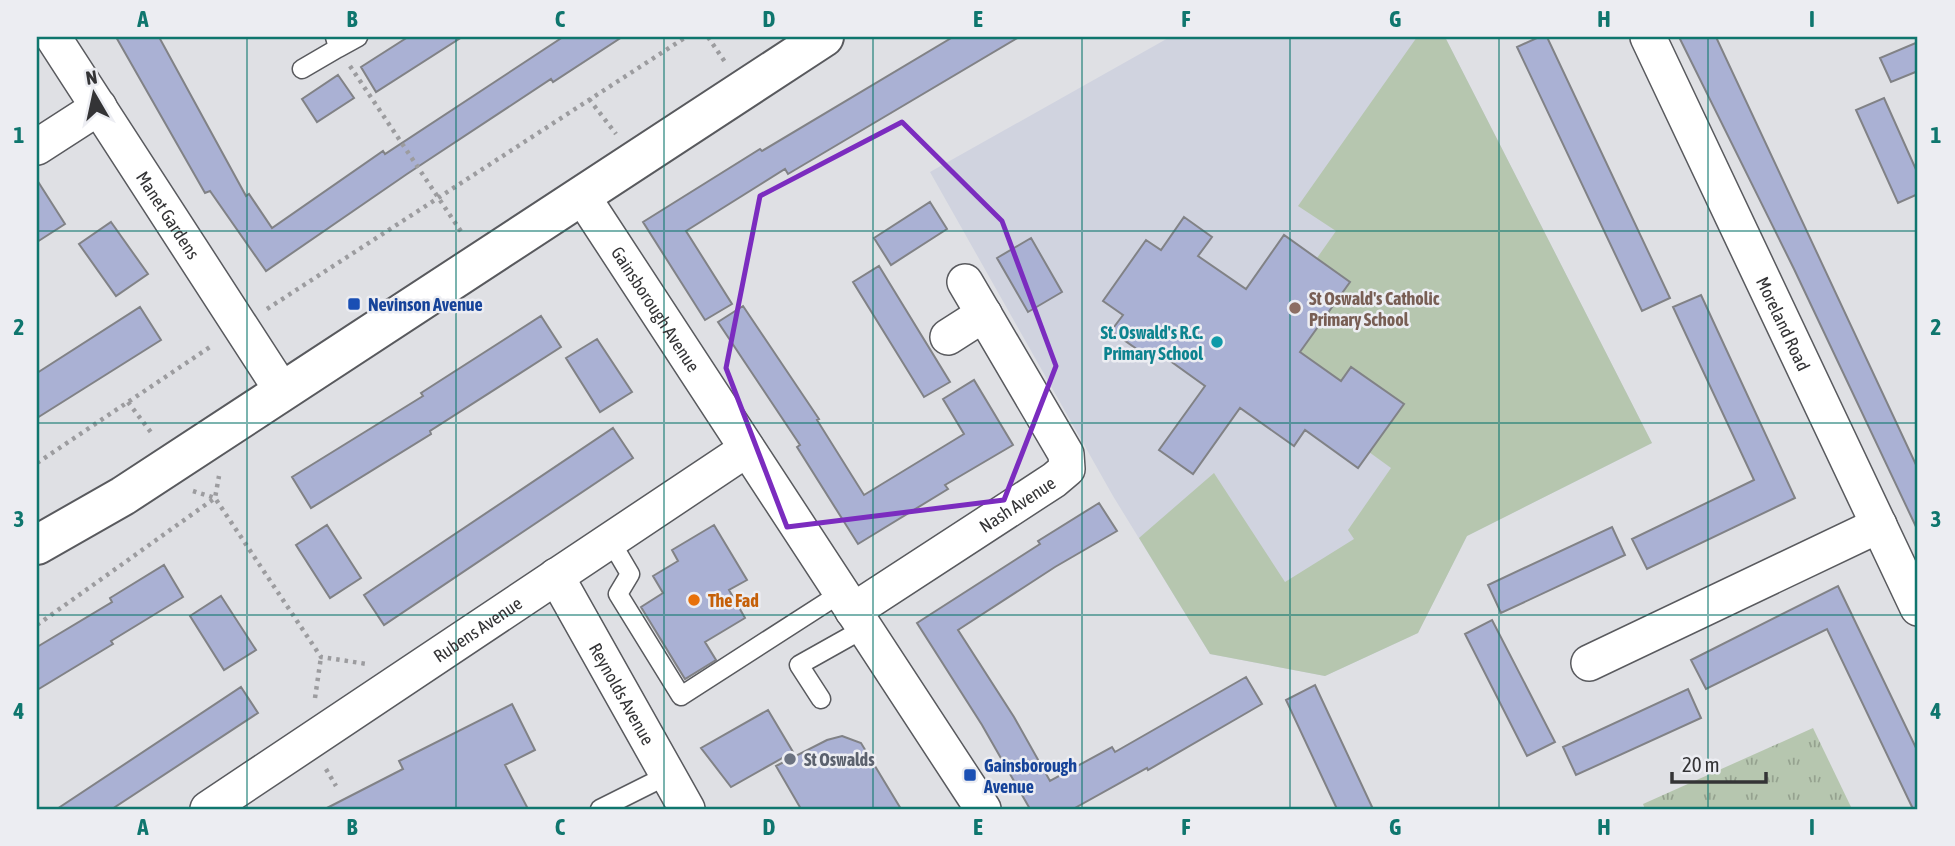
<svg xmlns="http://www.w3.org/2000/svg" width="1955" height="846" font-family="'Asap Condensed',sans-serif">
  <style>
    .built { fill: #d0d3df }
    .grass { fill: url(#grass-tufts) }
    .park { fill: #b6c6af }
    .building { fill: #aab1d4; stroke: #818286; stroke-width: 2 }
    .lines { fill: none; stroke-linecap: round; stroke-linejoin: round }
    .lane-casing { stroke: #595a5e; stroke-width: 21 }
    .street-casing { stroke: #595a5e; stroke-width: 38 }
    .secondary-casing { stroke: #595a5e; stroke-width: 42 }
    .path { stroke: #9c9c9f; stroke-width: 4.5; stroke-dasharray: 3.5 5; stroke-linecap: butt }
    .lane { stroke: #fff; stroke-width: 18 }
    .street { stroke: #fff; stroke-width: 35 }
    .secondary { stroke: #fff; stroke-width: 38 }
    .marked { fill: none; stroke: #7b2cbf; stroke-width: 5; stroke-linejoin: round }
    .grid { fill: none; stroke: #0f766e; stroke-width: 2; stroke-opacity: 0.55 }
    .transit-dot { fill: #1a4fb4; stroke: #ecedf2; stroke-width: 2.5 }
    .education-dot { fill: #8d6e63; stroke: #ecedf2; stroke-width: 2.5 }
    .culture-dot { fill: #0f9aa8; stroke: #ecedf2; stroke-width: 2.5 }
    .food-dot { fill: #e8710a; stroke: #ecedf2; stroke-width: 2.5 }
    .worship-dot { fill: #6b7280; stroke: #ecedf2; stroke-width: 2.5 }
    .labels { text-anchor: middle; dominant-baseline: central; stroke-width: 5; stroke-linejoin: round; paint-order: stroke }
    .street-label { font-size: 18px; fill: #343436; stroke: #ecedf2 }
    .education-label { font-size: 18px; font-weight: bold; fill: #785e54; stroke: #ecedf2; text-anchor: start }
    .transit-label { font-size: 18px; font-weight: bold; fill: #164399; stroke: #ecedf2; text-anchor: start }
    .culture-label { font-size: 18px; font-weight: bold; fill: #0d838f; stroke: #ecedf2; text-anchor: end }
    .food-label { font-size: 18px; font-weight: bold; fill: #c56008; stroke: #ecedf2; text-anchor: start }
    .worship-label { font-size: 18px; font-weight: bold; fill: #5b616d; stroke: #ecedf2; text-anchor: start }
    .neatline { fill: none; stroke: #0f766e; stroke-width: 2.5 }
    .grid-label { font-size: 23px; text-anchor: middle; font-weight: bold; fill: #0f766e }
  </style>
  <defs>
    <pattern id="grass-tufts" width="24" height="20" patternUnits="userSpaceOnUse" patternTransform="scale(1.75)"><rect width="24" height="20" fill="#b6c6af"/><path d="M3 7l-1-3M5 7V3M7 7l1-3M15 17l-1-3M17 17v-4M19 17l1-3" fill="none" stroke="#95a28f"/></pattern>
  </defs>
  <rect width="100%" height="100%" fill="#dfe0e4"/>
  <path class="built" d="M1170,37h275l207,406 -185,93 -49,97 -93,43 -115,-22 -97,-158 -183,-324z"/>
  <path class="grass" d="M1813,728l39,81h-207l-2,-5z"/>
  <path class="park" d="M1417,37h28l207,406 -185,93 -49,97 -93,43 -115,-22 -71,-116 75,-65 71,109 69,-43 -6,-9 43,-62 -22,-16 34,-48 -52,-37 -10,14 -41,-29 50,-70 -33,-24 19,-27 -38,-25z"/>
  <path class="building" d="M116,37h43l87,159 3,-2 23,34 111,-77 2,3 178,-117h59l-69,45 -2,-3 -144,95 -141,97 -56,-80 -5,2z
    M408,37h54l-86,55 -15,-25z
    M953,37h66l-231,137 -3,-5 -99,62 46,73 -27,16 -62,-98 117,-73 2,2z
    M1539,37h8l123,261 -28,13 -125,-264z
    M1679,37h37l202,432v62l-124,-262z
    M1918,42v29l-27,11 -11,-24z
    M338,75l16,23 -37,24 -15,-23z
    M1884,98l34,76v20l-20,9 -42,-93z
    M37,180l28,44 -28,18z
    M930,202l17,27 -56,36 -17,-27z
    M1184,217l28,20 -14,19 48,33 38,-54 66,47 -50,70 41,29 10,-14 53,37 -46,64 -53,-38 -11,16 -54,-38 -47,66 -34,-24 46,-64 -46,-33 -5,8 -43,-30 12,-16 -20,-14 43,-61 15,10z
    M111,222l37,52 -32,22 -37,-52z
    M1031,238l31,54 -34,20 -31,-54z
    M879,266l71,116 -26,15 -71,-115z
    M1701,295l94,203 -148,71 -15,-30 122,-59 -81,-173z
    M743,306l76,113 -2,1 47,75 100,-61 -21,-35 31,-19 39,65 -68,40 3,4 -90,55 -61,-97 3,-2 -82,-123z
    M140,307l21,33 -124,78v-45z
    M541,316l20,31 -131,84 1,3 -120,74 -19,-31 131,-81 -2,-3z
    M597,339l35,53 -32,20 -34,-54z
    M613,428l20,30 -249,167 -20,-30z
    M1099,503l18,28 -62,36 -97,63 56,87 36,64 62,-34 3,5 131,-75 16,27 -114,66 -1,-2 -74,41h-43l-48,-84 -65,-102 123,-79 -2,-3z
    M327,525l34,53 -31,20 -34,-53z
    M714,525l33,55 -18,10 16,28 -40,24 11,18 -31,19 -44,-72 22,-14 -10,-17 25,-15 -6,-11z
    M1612,527l13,28 -124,58 -13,-28z
    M164,565l19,32 -72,44 2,3 -76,46v-43l75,-45 -2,-4z
    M1838,586l80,166v57h-5l-86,-180 -121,60 -15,-29z
    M221,596l35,54 -32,20 -34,-54z
    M1492,620l63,122 -28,14 -62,-122z
    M1315,685l58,124h-36l-51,-109z
    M241,687l17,26 -146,96h-55z
    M1688,689l13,29 -125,57 -13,-28z
    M512,704l23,46 -30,15 23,44h-203l78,-40 -4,-8z
    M768,710l25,42 -62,35 -30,-39z
    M842,736l19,7 40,66h-100l-25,-43 51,-26z"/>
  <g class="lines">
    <g class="lane-casing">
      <path id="lane" d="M335,37l3,11 20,-11
        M302,69l36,-21
        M610,540l20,34 -12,20 63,102 160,-103
        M821,699l-22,-34 66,-37
        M600,809l68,-34"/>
    </g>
    <g class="street-casing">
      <g id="street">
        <path id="s1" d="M53,37l230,355"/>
        <path id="s2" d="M1648,37l270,571"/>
        <path d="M37,147l62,-40"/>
        <path id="s3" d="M582,196l401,613"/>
        <path d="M948,337l36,-23"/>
        <path id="s4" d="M556,576l131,233"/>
        <path id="s5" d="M853,611l201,-131 13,-11 -1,-15 -101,-172"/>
        <path d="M1589,663l290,-138"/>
        <path id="s6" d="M208,809l539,-360"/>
      </g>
    </g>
    <g class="secondary-casing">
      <path id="secondary" d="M37,545l86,-49 701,-459"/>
    </g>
    <path class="path" d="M708,37l17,25
      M350,66l112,167
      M589,99l27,35
      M267,309l419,-272
      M128,402l25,33
      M37,463l176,-118
      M193,491l22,7 106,159 46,7
      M37,625l178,-127 4,-22
      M315,698l6,-41
      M326,769l10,17"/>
    <use href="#lane" class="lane"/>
    <use href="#street" class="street"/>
    <use href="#secondary" class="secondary"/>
  </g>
  <path class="marked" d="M902,122l100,99 54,145 -52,134 -217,27 -61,-159 34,-172z"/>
  <path class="grid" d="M247,37v772M456,37v772M664,37v772M873,37v772M1082,37v772M1290,37v772M1499,37v772M1708,37v772M37,231h1881M37,423h1881M37,615h1881"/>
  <g class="transit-dot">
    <rect x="347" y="297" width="14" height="14" rx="3.5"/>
    <rect x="963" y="768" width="14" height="14" rx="3.5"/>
  </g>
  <circle class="education-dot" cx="1295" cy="308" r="7"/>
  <circle class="culture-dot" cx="1217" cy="342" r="7"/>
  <circle class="food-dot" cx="694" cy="600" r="7"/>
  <circle class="worship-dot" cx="790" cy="759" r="7"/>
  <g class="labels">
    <g class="street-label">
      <text stroke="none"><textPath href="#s1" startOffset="212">Manet Gardens</textPath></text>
      <text stroke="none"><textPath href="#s3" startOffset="135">Gainsborough Avenue</textPath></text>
      <text stroke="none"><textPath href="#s2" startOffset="317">Moreland Road</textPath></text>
      <text stroke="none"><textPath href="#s5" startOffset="196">Nash Avenue</textPath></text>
      <text stroke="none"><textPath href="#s6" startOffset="324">Rubens Avenue</textPath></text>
      <text stroke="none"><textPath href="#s4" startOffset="135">Reynolds Avenue</textPath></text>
    </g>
    <g class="education-label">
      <text x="1309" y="298">St Oswald's Catholic<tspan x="1309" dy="21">Primary School</tspan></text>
    </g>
    <g class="transit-label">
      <text x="368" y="304">Nevinson Avenue</text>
      <text x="984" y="765">Gainsborough<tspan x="984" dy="21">Avenue</tspan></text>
    </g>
    <g class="culture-label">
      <text x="1203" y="332">St. Oswald's R.C.<tspan x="1203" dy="21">Primary School</tspan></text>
    </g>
    <g class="food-label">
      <text x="708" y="600">The Fad</text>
    </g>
    <g class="worship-label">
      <text x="804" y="759">St Oswalds</text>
    </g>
  </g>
  <rect width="1955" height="846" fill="none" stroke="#ecedf2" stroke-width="77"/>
  <g transform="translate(94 94) rotate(351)" stroke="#ecedf2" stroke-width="5" paint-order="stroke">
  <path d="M0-5L12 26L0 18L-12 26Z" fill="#343436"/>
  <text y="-10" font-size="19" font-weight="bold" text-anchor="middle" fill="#343436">N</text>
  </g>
  <path d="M1672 772v10h94v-10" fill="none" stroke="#343436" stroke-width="3.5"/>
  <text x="1682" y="772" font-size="21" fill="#343436" stroke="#ecedf2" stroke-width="5" paint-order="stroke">20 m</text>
  <rect x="38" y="38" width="1878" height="770" class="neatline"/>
  <g class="grid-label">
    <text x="143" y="27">A</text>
    <text x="352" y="27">B</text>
    <text x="560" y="27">C</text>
    <text x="769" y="27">D</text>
    <text x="978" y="27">E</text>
    <text x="1186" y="27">F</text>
    <text x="1395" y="27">G</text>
    <text x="1604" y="27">H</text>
    <text x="1812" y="27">I</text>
    <text x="19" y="143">1</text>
    <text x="1936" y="143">1</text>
    <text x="19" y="335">2</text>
    <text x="1936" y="335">2</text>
    <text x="19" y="527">3</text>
    <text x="1936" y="527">3</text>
    <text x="19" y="719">4</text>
    <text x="1936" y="719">4</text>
    <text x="143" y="835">A</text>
    <text x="352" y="835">B</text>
    <text x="560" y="835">C</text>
    <text x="769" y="835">D</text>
    <text x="978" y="835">E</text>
    <text x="1186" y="835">F</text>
    <text x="1395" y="835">G</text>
    <text x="1604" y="835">H</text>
    <text x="1812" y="835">I</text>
  </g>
</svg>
